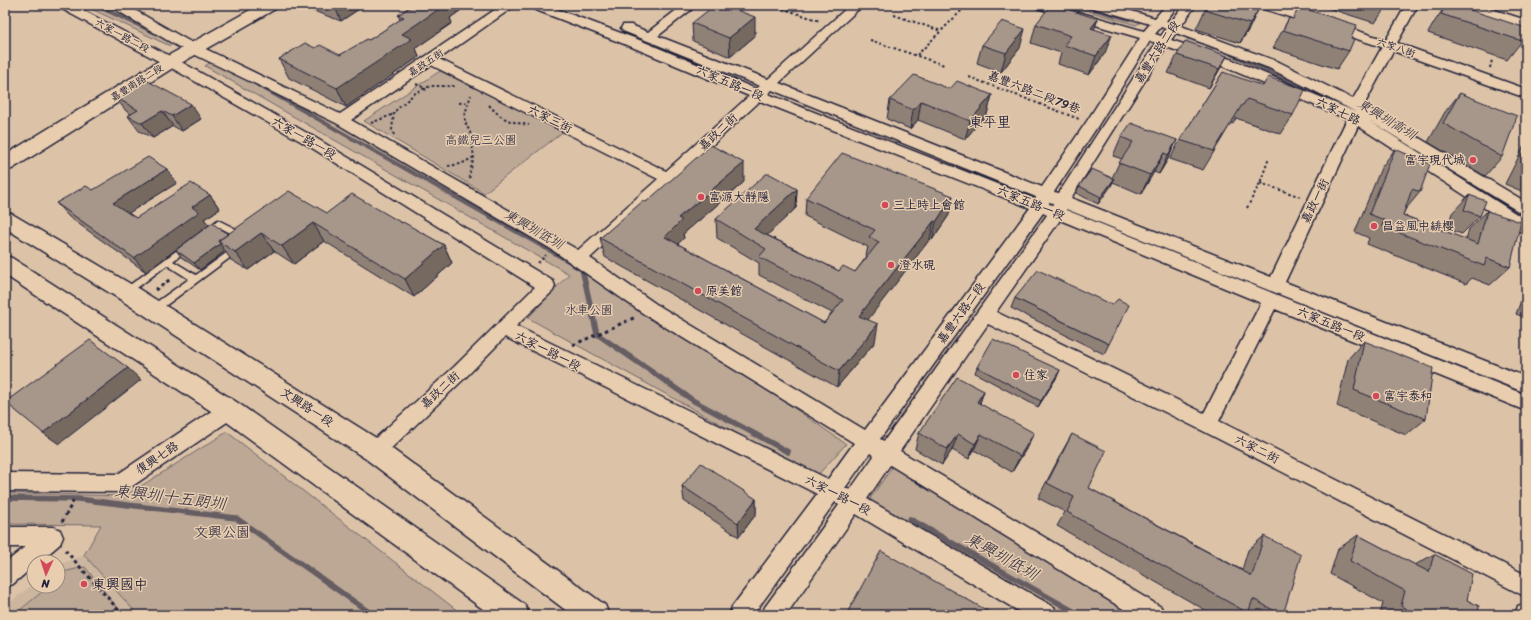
<svg xmlns="http://www.w3.org/2000/svg" width="1531" height="620" font-family="Sriracha,'LXGW WenKai TC',sans-serif">
  <style>
    .built { fill: #ccb69f }
    .green { fill: #bda896; stroke: #706568 }
    .lines { fill: none; stroke-linecap: round; stroke-linejoin: round }
    .stream-far1 { stroke: #655d62; stroke-width: 4 }
    .stream { stroke: #655d62; stroke-width: 5.5 }
    .lane-casing { stroke: #22223b; stroke-width: 3 }
    .street-casing { stroke: #22223b; stroke-width: 3 }
    .secondary-casing { stroke: #22223b; stroke-width: 3 }
    .path-far1 { stroke: #22223b; stroke-width: 2; stroke-dasharray: 2.5 2.5; stroke-linecap: butt }
    .path { stroke: #22223b; stroke-width: 3; stroke-dasharray: 3.5 3.5; stroke-linecap: butt }
    .lane { fill: #e8cdaf; fill-rule: evenodd }
    .street { fill: #e8cdaf; fill-rule: evenodd }
    .secondary { fill: #e8cdaf; fill-rule: evenodd }
    .wall { fill: #908177; stroke: #22223b }
    .shaded-wall { fill: #756961; stroke: #22223b }
    .building { fill: #a7968a; stroke: #22223b }
    .poi-dot { fill: #d1495b; stroke: #e8cdaf; stroke-width: 1.5 }
    .labels { text-anchor: middle; dominant-baseline: central; stroke-width: 3; stroke-linejoin: round; paint-order: stroke }
    .far-street-label { font-size: 10px; fill: #22223b; stroke: #e8cdaf }
    .street-label { font-size: 12px; fill: #22223b; stroke: #e8cdaf }
    .park-label { font-size: 12px; fill: #413d4d; stroke: #e8cdaf }
    .poi-label { font-size: 12px; fill: #22223b; stroke: #e8cdaf; text-anchor: start }
    .water-label { font-size: 13px; font-style: italic; fill: #443f4e; stroke: #e8cdaf }
    .quarter-label { font-size: 14px; fill: #22223b; stroke: #e8cdaf }
    .near-park-label { font-size: 14px; fill: #413d4d; stroke: #e8cdaf }
    .near-poi-label { font-size: 14px; fill: #22223b; stroke: #e8cdaf; text-anchor: start }
    .near-water-label { font-size: 16px; font-style: italic; fill: #443f4e; stroke: #e8cdaf }
  </style>
  <rect width="100%" height="100%" fill="#dcc3a8"/>
  <filter id="ink" filterUnits="userSpaceOnUse"><feTurbulence type="fractalNoise" baseFrequency=".025" numOctaves="2"/><feDisplacementMap in="SourceGraphic" scale="8" xChannelSelector="R" yChannelSelector="G"/><feConvolveMatrix kernelMatrix="1 2 1 2 8 2 1 2 1" color-interpolation-filters="sRGB"/></filter>
  <g filter="url(#ink)">
    <path class="built" d="M84,555l54,60h-133v-8l29,-24v3h24v-21z"/>
    <path class="green" d="M83,5h31l68,34 -12,7z
      M1067,5h18l58,16 -7,4z
      M1190,36l82,30 83,42 171,103v11l-175,-109 -89,-42 -76,-29z
      M218,57l364,204 264,183 -30,33 -288,-159 41,-44 -364,-208z
      M440,71l124,60 -80,62 -120,-72z
      M227,432l236,183h-325l-54,-60 17,-30 -96,-1v-31l120,3z
      M893,466l242,149h-76l-192,-112z
      M85,567l38,48h-109l35,-29h9v-7l9,-8z"/>
    <g class="lines">
      <path class="stream-far1" d="M95,5l65,30
        M1079,5l50,14
        M1231,54l122,57
        M258,85l317,180"/>
      <path class="stream" d="M573,264l9,5 15,65 97,67 94,51
        M5,498l73,1 158,19 137,97
        M910,519l170,96"/>
      <g class="lane-casing">
        <path id="lane" d="M218,220l28,14 1,2 -1,2h-6l-21,-11 -10,8h-6l-1,-2 1,-2z
          M187,243l4,3 -1,2 -17,13 23,14 40,-29 3,-1 4,3 -86,64h-6l-1,-3 1,-3 38,-27 -22,-14 -38,29h-6l-1,-2 1,-2z"/>
      </g>
      <g class="street-casing">
        <path id="street" d="M58,5h15l112,59 129,73 239,144 2,5 -2,5 -37,35 312,153 26,-36 -210,-129 -93,-65 -215,-126 -159,-77 -64,-38 -2,-3h15l61,35 153,74 162,-109h14l-77,54 227,112 83,-75 -117,-49 -101,-39 -2,-3h17l96,36 114,48 4,-3 -137,-55 -2,-3 2,-3h8l17,7 35,-27h14l-39,31 110,43 82,-74h13l-84,78 263,104 45,-66 53,-83 -103,-30 -2,-3h19l90,26 6,-7 -56,-16 -2,-3h19l44,13 11,-13h12l-12,16 5,1 13,-17h12l-15,21 98,36 74,37 29,-52 -121,-39 -2,-3h18l109,35 20,-35h12l-21,38 129,46v9l-133,-47 -29,54 162,97v12l-5,-1 -153,-93 158,100v13l-6,-2 -162,-105 -73,156 241,95v16l-460,-184v1l460,185v16l-251,-102 -56,112 307,154v22l-325,-167 -213,-106 -88,127 261,156 3,8h-31l-243,-150 -23,34 187,108 3,8h-32l-169,-101 -70,101h-24l3,-8 74,-102 -4,-3 -82,113h-24l3,-8 85,-113 -312,-157 -39,40 -84,80 -7,3 -7,-3 -3,-6 3,-6 86,-78 81,-80 -231,-144 -129,-73 -115,-62zM1161,27l5,2 -5,7 -6,-2zM1176,33l93,35 87,44 -126,-53 -59,-19zM1150,41l6,2 -97,150 -5,-1 43,-65zM1166,47l54,18 127,54 -76,158 -200,-79zM431,65l227,114 -80,71 -227,-130zM772,90l264,107 -1,2 -267,-105zM760,101l270,107 -165,222 -209,-126 -66,-46zM1049,202l4,1v2l-4,-1zM1043,213l4,2 -163,226 -4,-2zM1060,220l201,83 -57,110 -208,-101zM870,453l4,3 -24,34 -5,-2z
          M229,402l7,2 2,6 -2,6 -108,73 -7,3 -116,-1v-18l113,1 104,-70z
          M5,527h48l7,3 3,7 -3,7 -21,18h-5v4l-21,18 -8,3v-24l20,-16h-20z
          M1526,603v12h-11l3,-9z"/>
      </g>
      <g class="secondary-casing">
        <path id="secondary" d="M259,5h20l-2,3 -101,58 -164,103 -7,1v-15l159,-97z
          M1455,5h24l47,15v10l-69,-22z
          M5,212l7,2 122,72 250,157 221,162 4,10h-37l-206,-156 -248,-161 -113,-70z
          M5,256l7,2 226,145 287,202 4,10h-38l-271,-198 -215,-142z"/>
      </g>
      <path class="path-far1" d="M778,7l42,14
        M894,15l47,16
        M870,40l74,25
        M917,55l50,-50
        M1490,68l2,-8
        M969,77l110,42
        M416,84l9,4 1,5
        M459,103l10,-1
        M489,105c13,15 21,17 40,20
        M371,123l23,-9
        M394,135l-2,-5 2,-18 20,-18 11,-6 6,-2h23
        M448,166l13,-2 13,-7
        M470,178l-1,-2 5,-19 -4,-25 -5,-10v-8l6,-19
        M1260,183l41,14
        M1247,208l13,-25 9,-25
        M538,263l8,-8"/>
      <path class="path" d="M155,290l17,-12
        M573,345l63,-28
        M62,522l13,-24
        M65,550l58,65"/>
      <use href="#lane" class="lane"/>
      <use href="#street" class="street"/>
      <use href="#secondary" class="secondary"/>
    </g>
    <path class="wall" d="M306,5h59l-24,16 -33,-12z
      M412,5h56l-18,13 2,5 -36,25 3,9 -73,50 -57,-29 -10,-19 36,-11 25,7 29,-15 31,-20 -2,-5z
      M1318,5h69l-12,18z
      M1446,5l76,36 -15,19 -79,-27 7,-12z
      M1205,10h51l-7,19 -9,14 -44,-14z
      M1289,18l62,20 -2,13 -12,18 -64,-21z
      M1098,19l-4,10 11,24 -16,22 -31,-11 3,-11 -30,-10 5,-19z
      M692,23l63,13 -25,21 -37,-16z
      M982,45l38,3 -19,24 -24,-9z
      M1177,55l50,1 -10,18 -8,14 -41,-15z
      M1223,72l70,43 -12,19 -45,-16 -3,6 -2,-1 -28,47 -33,-11 10,-19z
      M950,89l42,6 -5,19 -22,25 -47,-19 -8,9 -23,-10 3,-19z
      M1460,93l42,64 -17,19 -57,-34 17,-30z
      M115,97l86,22 -19,12 -9,-5 -20,12 -14,-7 -11,-15 3,-2 -5,-3z
      M1121,137l56,3 -9,19 -9,15 -5,-2 -13,22 -28,-12 -2,4 -13,18 -22,-11 3,-7 33,-8 7,-15 3,-4 -9,-3z
      M1526,142v51l-21,-9z
      M1395,149l25,43 -15,18 -2,5 63,25 3,-11 18,-18 23,56 -20,18 -18,-7 -6,6 -99,-40 2,-6 -14,-6 26,-64z
      M167,169l10,14 -49,30 8,5 74,-23 10,14 -16,10 5,6 -63,47 -77,-55 -13,-14 37,-13z
      M744,182l-61,52 1,4 -6,6 146,79 8,-10 -73,-38v-12l-42,-25 -1,-19 81,-30 -1,19 -29,27 72,36 16,1 12,-16 -1,-1 2,-8 -63,-31 1,-18 143,17 -17,25 -2,-1 -63,81 8,22 -38,45 -232,-130 -5,-19 46,-36z
      M1469,195l11,21 -18,18 -15,-5 5,-16z
      M327,213l75,10 42,22 8,18 -38,34 -90,-56 -30,23 -20,-13 -26,19 -17,-10 -6,-9 -25,19 -19,-13 -5,-7 52,-16z
      M1526,287v31l-10,-4z
      M1015,298l94,46 -5,10 -93,-46z
      M1364,341l62,78 -20,16 -69,-29 11,-47z
      M977,367l80,10 -19,30 -63,-34z
      M984,391l-4,12 46,46 -14,23 -38,-22 -5,9 -17,-9 -10,15 -27,-16 4,-16z
      M1072,434l17,54 153,82 6,-20 16,-14 19,79h-69l-157,-89 8,-14 -27,-14 25,-48z
      M682,486l74,13v15l-17,23 -55,-36z
      M1358,535l57,30 19,-11 44,61h-98l3,-12 -53,-29 8,-25z"/>
    <path class="shaded-wall" d="M334,5h31l-24,16z
      M442,5h26l-18,13 2,5 -36,25 3,9 -73,50 -9,-19 65,-54z
      M1258,10l-9,19 -9,14 10,-19z
      M755,17v19l-25,21 -1,-19z
      M1098,19l-7,19v-10z
      M1025,29l-5,19 -19,24 5,-19z
      M1112,35l-7,18 -16,22 7,-19z
      M1227,56l-10,18 -8,14 10,-19z
      M992,95l-5,19 -22,25 5,-18z
      M921,101l-3,19 -8,9 3,-19z
      M191,104l10,15 -19,12 -10,-15z
      M162,111l11,15 -20,12 -11,-15z
      M1177,140l-9,19 -9,15 9,-19z
      M1164,153l-10,19 -13,22 9,-19z
      M744,163v19l-61,52 1,4 -17,17 -2,-18 13,-19z
      M167,169l10,14 -53,33 -11,-13z
      M1114,179l-3,7 -13,18 3,-7z
      M797,189l-1,19 -38,36 -4,-15z
      M210,195l10,14 -16,10 5,6 -63,47 -12,-14 58,-51z
      M953,196l-4,19 -17,25 4,-18z
      M934,221l-4,18 -73,95 2,-18z
      M313,223l11,18 -30,23 -12,-18z
      M261,233l13,18 -26,19 -13,-18z
      M220,244l5,7 -25,19 -6,-7z
      M444,245l8,18 -38,34 -9,-18z
      M878,324l-3,18 -38,45 2,-16z
      M128,368l13,12 -82,64 -16,-11z
      M1060,370l-3,7 -19,30 3,-6z
      M984,391l-6,17 -1,-6z
      M1034,433l-8,16 -14,23 8,-16z
      M958,434l-6,16 -10,15 5,-16z
      M981,434l-7,16 -5,9 6,-15z
      M756,499v15l-17,23 -1,-14z"/>
    <path class="building" d="M413,5h32l-43,29 10,5 -75,49 -58,-29 26,-16 10,5 5,-3 20,10 27,-16 2,1 35,-23 -6,-2z
      M715,5h8l32,12 -26,21 -37,-15z
      M1051,5h3l44,14 -7,9 21,7 -16,21 -32,-11 7,-9 -35,-12z
      M1208,5h50l-2,5h2l-8,14 -45,-14z
      M1446,5h9l71,23v5l-4,8 -81,-27z
      M1299,7l58,18 -6,13 3,1 -5,12 -66,-21 6,-12 4,1z
      M1002,21l23,8 -19,24 -24,-8z
      M1185,41l42,15 -8,13 -42,-14z
      M1223,72l40,14 5,-9 37,13 -12,25 -46,-16 -4,6h-1l-28,46 -34,-11z
      M914,75l36,14 7,-8 35,14 -22,26 -49,-20 -8,9 -23,-10z
      M146,80l45,24 -19,12 -10,-5 -20,12 -14,-7 10,-6 -23,-13z
      M1460,93l57,23 -15,41 -59,-34z
      M1131,123l46,17 -9,15 -4,-2 -14,22 -31,-12 14,-21 -12,-5z
      M711,145l33,18 -66,55 4,2 -17,17 159,86 19,-23 -84,-43 7,-8 -50,-30 50,-45h4l27,15 -43,40 85,42 4,-5 12,6 24,-30 -10,-5 6,-7 -69,-32 36,-45 111,43 -17,26 -2,-1 -75,95 19,8 -39,47 -239,-133 43,-37 3,1z
      M1395,149l35,15 -10,28 -8,-3 -9,26 75,29 9,-33 34,11 -11,45 -23,-9 -3,8 -102,-40 2,-6 -15,-6z
      M148,157l19,12 -54,34 23,15 55,-35 19,12 -18,12 7,5 -65,46 -78,-55 30,-17 7,4z
      M1526,158v9l-4,-2z
      M1092,169l22,10 -13,18 -22,-11z
      M289,191l38,22 25,-19 50,29 1,-1 41,23 -39,34 -92,-56 -31,23 -21,-13 -26,19 -17,-11z
      M1469,195l17,6 -6,15 -16,-6z
      M212,223l16,11 -10,7 2,3 -26,19 -18,-13z
      M1038,270l74,35 6,-6 11,6 -20,39 -94,-46z
      M993,339l67,31 -19,31 -64,-34z
      M90,340l38,28 -85,65 -38,-31z
      M1364,341l69,27 -7,51 -72,-29z
      M957,377l27,14 -7,11 57,31 -14,23 -39,-22 -6,10 -17,-10 -11,15 -28,-16z
      M1072,434l34,17 -17,37 163,88 12,-40 37,19 -18,60h-1l-29,-16 -5,14 -181,-101 7,-15 -27,-14z
      M701,463l55,36 -18,24 -56,-37z
      M1358,535l71,37 5,-18 38,20 -5,26 12,6 -1,9h-61l-16,-9 4,-15 -55,-30z
      M881,551l114,64h-144l-4,-2z
      M1338,612l5,3h-5z"/>
  </g>
  <g class="poi-dot">
    <circle cx="1473" cy="160" r="4"/>
    <circle cx="701" cy="197" r="4"/>
    <circle cx="885" cy="205" r="4"/>
    <circle cx="1374" cy="226" r="4"/>
    <circle cx="891" cy="265" r="4"/>
    <circle cx="698" cy="291" r="4"/>
    <circle cx="1016" cy="375" r="4"/>
    <circle cx="1376" cy="396" r="4"/>
    <circle cx="84" cy="584" r="4"/>
  </g>
  <g class="labels">
    <g class="far-street-label">
      <text transform="translate(122 36) rotate(28)">六家一路二段</text>
      <text transform="translate(1396 48) rotate(19)">六家八街</text>
      <text transform="translate(426 63) rotate(-34)">嘉政五街</text>
      <text transform="translate(137 83) rotate(-32)">嘉豐南路二段</text>
    </g>
    <g class="street-label">
      <text transform="translate(1157 52) rotate(-57)">嘉豐六路二段</text>
      <text transform="translate(730 83) rotate(23)">六家五路一段</text>
      <text transform="translate(1034 92) rotate(21)">嘉豐六路二段79巷</text>
      <text transform="translate(1338 111) rotate(26)">六家七路</text>
      <text transform="translate(550 119) rotate(26)">六家三街</text>
      <text transform="translate(718 132) rotate(-43)">嘉政二街</text>
      <text transform="translate(304 138) rotate(30)">六家一路一段</text>
      <text transform="translate(1315 201) rotate(-64)">嘉政一街</text>
      <text transform="translate(1031 203) rotate(22)">六家五路一段</text>
      <text transform="translate(961 313) rotate(-54)">嘉豐六路二段</text>
      <text transform="translate(1331 324) rotate(22)">六家五路一段</text>
      <text transform="translate(548 351) rotate(27)">六家一路一段</text>
      <text transform="translate(440 390) rotate(-43)">嘉政二街</text>
      <text transform="translate(307 407) rotate(33)">文興路一段</text>
      <text transform="translate(1257 449) rotate(27)">六家二街</text>
      <text transform="translate(157 458) rotate(-34)">復興七路</text>
      <text transform="translate(838 495) rotate(27)">六家一路一段</text>
    </g>
    <g class="park-label">
      <text x="481" y="140">高鐵兒三公園</text>
      <text x="589" y="310">水車公園</text>
    </g>
    <g class="poi-label">
      <text x="1465" y="160" text-anchor="end">富宇現代城</text>
      <text x="709" y="197">富源大靜隱</text>
      <text x="893" y="205">三上時上會館</text>
      <text x="1382" y="226">昌益風中緋櫻</text>
      <text x="899" y="265">澄水硯</text>
      <text x="706" y="291">原美館</text>
      <text x="1024" y="375">住家</text>
      <text x="1384" y="396">富宇泰和</text>
    </g>
    <g class="water-label">
      <text transform="translate(1387 119) rotate(31)">東興圳高圳</text>
      <text transform="translate(534 229) rotate(30)">東興圳低圳</text>
    </g>
    <g class="quarter-label">
      <text x="990" y="122">東平里</text>
    </g>
    <g class="near-park-label">
      <text x="222" y="532">文興公園</text>
    </g>
    <g class="near-poi-label">
      <text x="92" y="584">東興國中</text>
    </g>
    <g class="near-water-label">
      <text transform="translate(170 497) rotate(7)">東興圳十五朗圳</text>
      <text transform="translate(1002 556) rotate(29)">東興圳低圳</text>
    </g>
  </g>
  <rect width="1531" height="620" fill="none" stroke="#e8cdaf" stroke-width="20"/>
  <rect x="10" y="10" width="1511" height="600" fill="none" stroke="#22223b" stroke-width="1.5" filter="url(#ink)"/>
  <g transform="translate(46 574) rotate(183)"><circle r="19" fill="#e8cdaf" stroke="#998981"/>
  <path d="M0-3L7 15L0 10L-7 15Z" fill="#d1495b"/>
  <text y="-6" font-size="11" font-weight="bold" text-anchor="middle" fill="#22223b">N</text>
  </g>
</svg>
